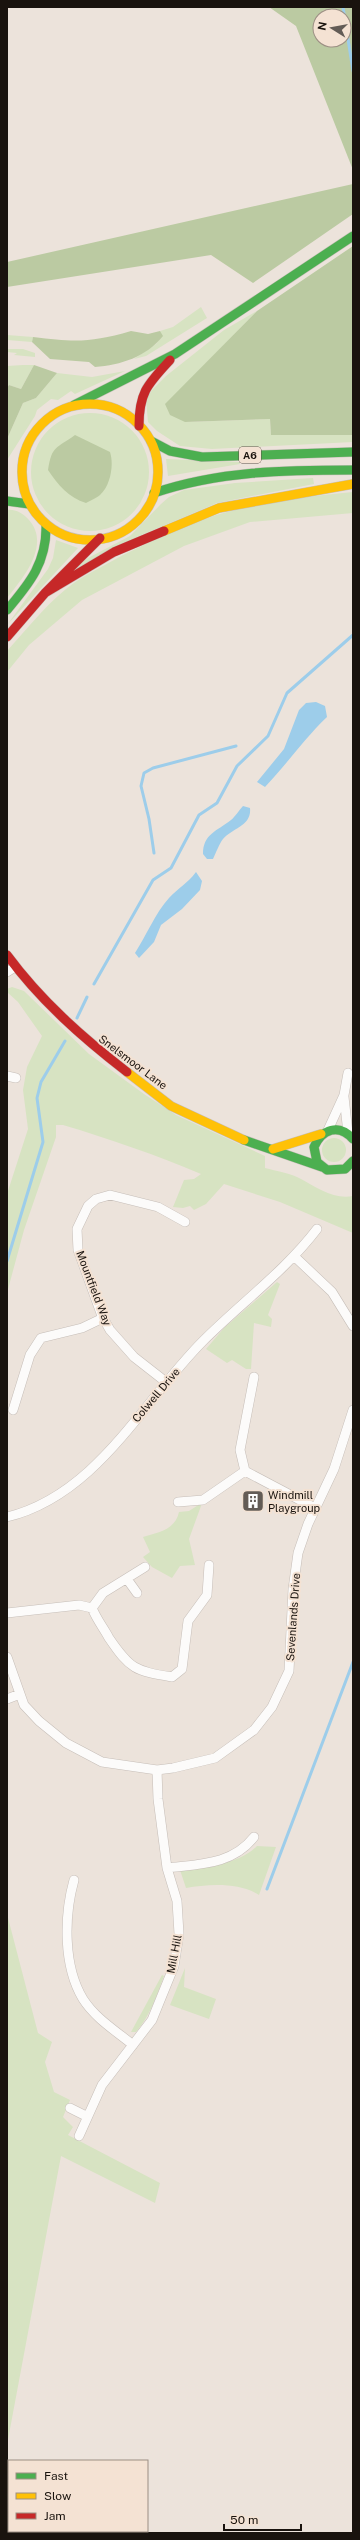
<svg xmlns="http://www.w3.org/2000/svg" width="360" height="2540" font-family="'Public Sans',sans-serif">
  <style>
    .green { fill: #d7e3c2 }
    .forest { fill: #bbcaa2; fill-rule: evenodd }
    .water { fill: #9dcdea }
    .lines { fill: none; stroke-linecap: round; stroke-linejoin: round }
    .stream { stroke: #9dcdea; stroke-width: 3 }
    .street-casing { stroke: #c6beb8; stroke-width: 10 }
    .fast-casing { stroke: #c6beb8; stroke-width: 10 }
    .slow-casing { stroke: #c6beb8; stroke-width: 10 }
    .jam-casing { stroke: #c6beb8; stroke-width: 10 }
    .street { stroke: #fcfbfa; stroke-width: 9 }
    .fast { stroke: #4caf50; stroke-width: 9 }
    .slow { stroke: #ffc107; stroke-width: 9 }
    .jam { stroke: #c62828; stroke-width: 9 }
    .labels { text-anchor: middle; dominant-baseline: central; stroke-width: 4; stroke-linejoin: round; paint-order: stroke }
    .shield { fill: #f4e2d3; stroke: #5b5149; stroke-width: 1 }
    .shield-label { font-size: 10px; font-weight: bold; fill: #19130e }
    .street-label { font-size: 11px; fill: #19130e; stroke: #f4e2d3 }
    .poi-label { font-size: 11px; fill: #19130e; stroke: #f4e2d3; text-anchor: start }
  </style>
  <rect width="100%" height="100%" fill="#ece3db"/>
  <path class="green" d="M201,307l6,11 -61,38 -12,3 22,-15 6,-8 -2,-5 13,-4z
    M257,311l-91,93 20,18 84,-3 1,16h82v7l-141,7 -32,-3 -23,-15 -9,-9 -2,-22 6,-10 14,-14 58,-46z
    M7,335l26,2 -1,5 -25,-2z
    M7,349h16l12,4v4l-21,-2 3,-2 -10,-1z
    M23,365h11l-13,24 -12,-4 -2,3v-22z
    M125,371l-50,23 -4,-3 -13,9 -7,-1 -14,11 -2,6 -28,44v-21l16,-36 13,-5 21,-25 35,4z
    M31 472a59 59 0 1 1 118 0a59 59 0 1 1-118 0Z
    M166,459l73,3 1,2 -72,12z
    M313,478l1,6 -97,19 -80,34 -70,36 21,-15 42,-22 31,-32 8,-7 15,-7 51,-7z
    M353,492v21l-103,9 -66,24 -102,54 -53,45 -22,27v-21c19,-21 37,-44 59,-62 17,-14 38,-23 57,-34 33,-16 69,-34 104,-43 41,-11 83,-16 126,-20z
    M7,510c8,-1 16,3 22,10 22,25 -6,58 -22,78z
    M56,540l22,8 -71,77 41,-56 5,-11z
    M12,987l12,4 65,63 55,40 32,21 89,41v12c11,3 26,5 36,11 15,8 33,21 52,17v37l-73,-31 -56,-18 -18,20 -12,6 -4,-4 -7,2 -10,-1 11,-27 10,-1 7,-5c-45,-19 -91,-35 -138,-49h-7v12l-32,93 -17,63v-99l21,-65 -5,-39 4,-23 15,-31 -24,-34 -11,-10v-3z
    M322 1150a12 12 0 1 1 24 0a12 12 0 1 1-24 0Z
    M277,1282l3,2 -12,31 4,4 -1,8 -17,-4 -3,46h-5l-14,-9 -5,3 -21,-14 18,-21z
    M200,1504l1,2 -12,33 6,26 -15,1 -8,12 -20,-11 -9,-10 7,-5 -7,-15c16,-5 32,-7 36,-25l10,-1z
    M257,1846l19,1 -17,48c-20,-13 -51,-11 -73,-7l-6,-18c26,-4 58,-5 77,-24z
    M7,1914l31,119 14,9 -7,20 9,30 16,8 -7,17 10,10 -5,8 92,48 -5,20 -94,-47 -54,289z
    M185,1968l-1,19 32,12 -7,20 -39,-14z
    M162,1975l2,1c-7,19 -14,40 -28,56h-5z"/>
  <path class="forest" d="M269,7h84v163l-57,-144zM320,16h24v24h-24z
    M353,184v30l-100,69 -42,-28 -204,32v-25z
    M353,246v189h-82l-1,-16 -85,3 -15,-7 -5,-11 92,-93z
    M131,331l17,3 12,-3 3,5c-17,21 -42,29 -68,31l-6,-5 -39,-3 -18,-17 1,-5c41,5 57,6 98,-6z
    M34,365l23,8 -21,25 -13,5 -16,36v-51l2,-3 12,4z
    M75,435l35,17c4,12 1,33 -10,43 -3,3 -9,5 -14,8 -17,-5 -28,-18 -38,-33 4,-25 8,-21 27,-35z"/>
  <path class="water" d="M316,702l9,4 2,11c-23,22 -40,47 -62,70l-8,-5 27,-33 15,-39 7,-7z
    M243,806l7,2c2,18 -18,20 -27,31 -4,5 -7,14 -10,20h-6l-4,-5c0,-20 14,-23 28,-34 4,-3 8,-10 12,-14z
    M196,872l6,9 -2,9 -18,19 -21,16 -7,17 -15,16 -4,-5c11,-17 21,-41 34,-55 9,-10 18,-14 27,-26z"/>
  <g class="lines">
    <path class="stream" d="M343,7l10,64
      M154,853l-5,-34 -8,-33 3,-13 9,-5 83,-22
      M94,984l59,-104 18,-12 28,-53 18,-12 20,-37 31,-30 19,-43 66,-58
      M77,1018l10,-21
      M7,1261l36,-119 -6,-44 4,-16 24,-41
      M267,1889l86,-227"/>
    <g class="street-casing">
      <path id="street" d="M7,972l8,-5
        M7,1076l9,2
        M344,1097l4,36
        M328,1130l16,-35 4,-22
        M295,1257l37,35 21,34
        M254,1377l-14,73 5,21 70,37
        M166,1382l-32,-25 -24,-27 -8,-14 -24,-66 -1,-21 11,-23 8,-7 14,-4 48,12 27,15
        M13,1410l17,-55 11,-17 41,-10 21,-10
        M178,1502l25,-2 42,-29
        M7,1517c90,-22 135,-115 196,-176 38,-38 82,-70 114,-112
        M127,1579l10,14
        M92,1608l11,-15 42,-26
        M7,1613l72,-8 13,3c5,12 11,19 17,30 21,31 26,33 63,39l10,-8 6,-48 19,-26 2,-30
        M7,1657l17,48 15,16 27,22 36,19 55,8 16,-2 42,-10 39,-28 18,-23 17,-36 4,-82 5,-36 10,-29 26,-55 19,-59
        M7,1699l13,-5
        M167,1868c32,-4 65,-3 87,-31
        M74,1880c-10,36 -11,86 9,119 12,19 33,32 50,46
        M70,2108l16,8
        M79,2136l23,-51 50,-65 22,-54 5,-32 -2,-33 -10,-33 -9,-69 -1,-29"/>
    </g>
    <g class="fast-casing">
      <path id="fast" d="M74,405l101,-51 178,-118
        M151,441l19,10 32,6 151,-5
        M154,493c65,-22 131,-23 199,-23
        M7,501l22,3
        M7,610c23,-27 40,-48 39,-85
        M353,1139c-14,-16 -31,-10 -39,8l3,15 10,8 18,-1 8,-8
        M244,1140l78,27"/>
    </g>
    <g class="slow-casing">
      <path id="slow" d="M22 472a68 68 0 1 1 136 0a68 68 0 1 1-136 0Z
        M164,531l55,-23 134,-24
        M127,1072l44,34 73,34
        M273,1149l48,-15"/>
    </g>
    <g class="jam-casing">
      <path id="jam" d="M139,426c0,-34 9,-42 31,-66
        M45,593l69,-41 50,-21
        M7,637l38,-44 55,-55
        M7,955c34,46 75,82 120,117"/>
    </g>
    <use href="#street" class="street"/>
    <use href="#fast" class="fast"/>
    <use href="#slow" class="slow"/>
    <use href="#jam" class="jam"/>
  </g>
  <defs>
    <g id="building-square" transform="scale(1.15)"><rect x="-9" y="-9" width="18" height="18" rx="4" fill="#635c56" stroke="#f4e2d3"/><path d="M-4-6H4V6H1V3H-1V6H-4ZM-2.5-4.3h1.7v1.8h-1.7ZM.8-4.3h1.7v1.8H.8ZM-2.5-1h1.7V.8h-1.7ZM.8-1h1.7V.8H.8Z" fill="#fff"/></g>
  </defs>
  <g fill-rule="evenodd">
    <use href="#building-square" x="253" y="1501"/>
  </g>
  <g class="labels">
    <rect class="shield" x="239" y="447" width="22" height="16" rx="3"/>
    <g class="shield-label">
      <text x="250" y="455">A6</text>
    </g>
    <g class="street-label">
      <text transform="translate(133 1062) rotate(37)">Snelsmoor Lane</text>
      <text transform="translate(94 1288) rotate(69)">Mountfield Way</text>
      <text transform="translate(156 1395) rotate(-50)">Colwell Drive</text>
      <text transform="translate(293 1617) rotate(-86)">Sevenlands Drive</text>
      <text transform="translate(174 1954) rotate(-79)">Mill Hill</text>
    </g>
    <g class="poi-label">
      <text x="268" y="1495">Windmill<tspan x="268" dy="13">Playgroup</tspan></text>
    </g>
  </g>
  <rect width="360" height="2540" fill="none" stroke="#19130e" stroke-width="16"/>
  <rect x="8" y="2460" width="140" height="72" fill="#f4e2d3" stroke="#9c8f84"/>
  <rect x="16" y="2473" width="20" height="6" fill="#4caf50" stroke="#9c8f84"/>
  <text x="44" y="2480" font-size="12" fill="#19130e">Fast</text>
  <rect x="16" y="2493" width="20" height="6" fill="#ffc107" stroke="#9c8f84"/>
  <text x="44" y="2500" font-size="12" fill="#19130e">Slow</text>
  <rect x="16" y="2513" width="20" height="6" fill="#c62828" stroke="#9c8f84"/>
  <text x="44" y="2520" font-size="12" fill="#19130e">Jam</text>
  <g transform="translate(332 28) rotate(281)"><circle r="19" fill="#f4e2d3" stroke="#9c8f84"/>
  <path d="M0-3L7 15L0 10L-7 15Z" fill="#635c56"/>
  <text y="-6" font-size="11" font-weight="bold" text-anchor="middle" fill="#19130e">N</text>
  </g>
  <path d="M224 2524v6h77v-6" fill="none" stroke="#19130e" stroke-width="2"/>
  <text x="230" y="2524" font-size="12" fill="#19130e" stroke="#f4e2d3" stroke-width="3" paint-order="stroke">50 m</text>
</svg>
